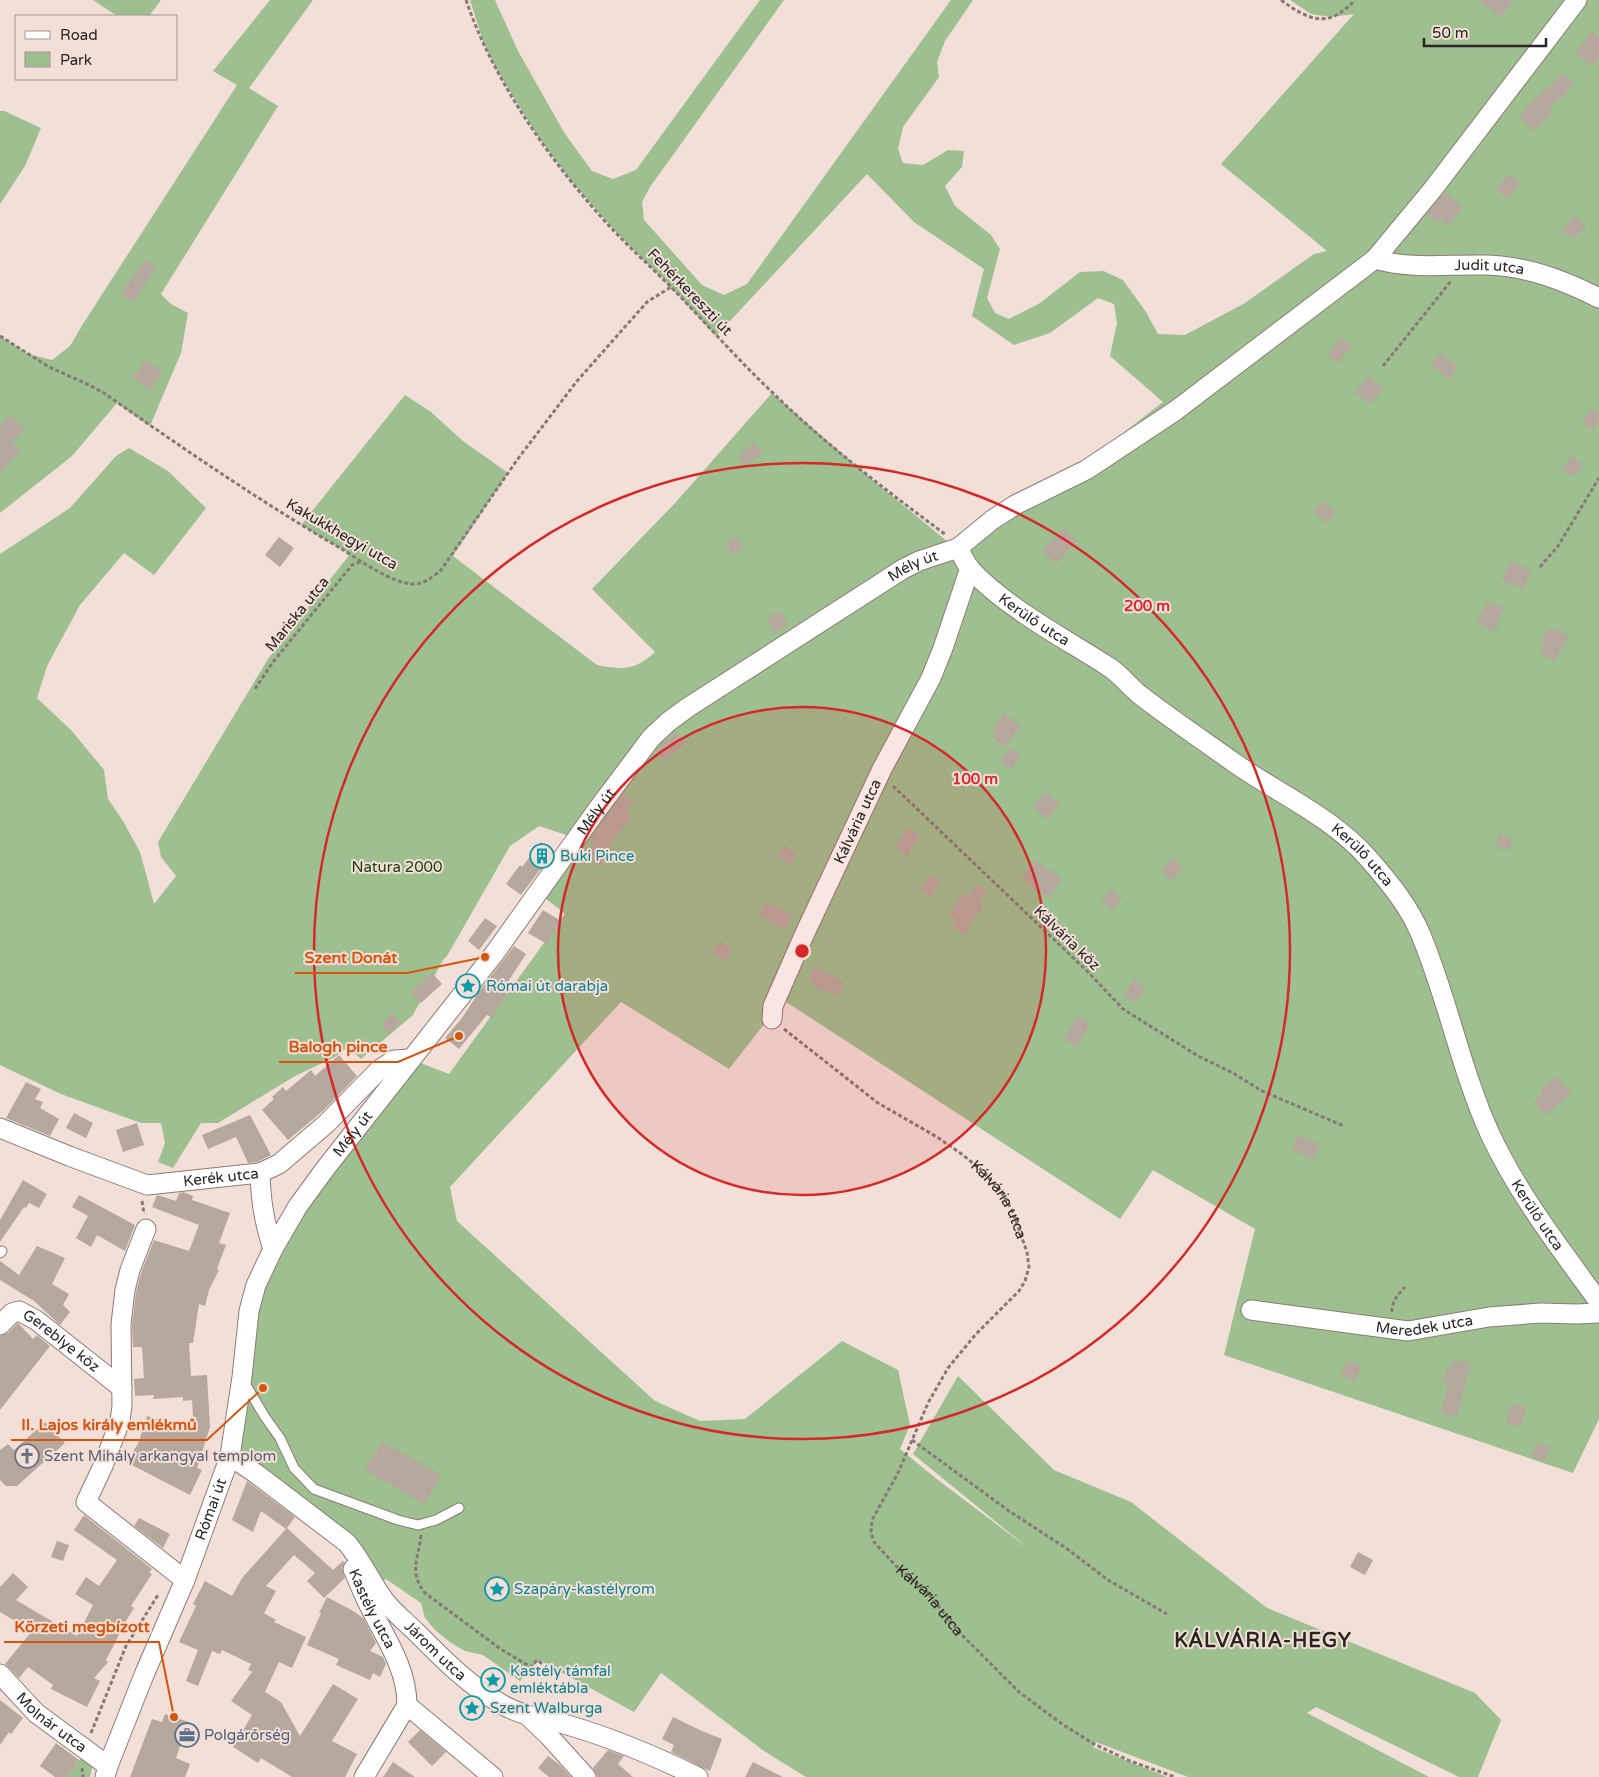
<svg xmlns="http://www.w3.org/2000/svg" width="1599" height="1777" font-family="'Varela Round',sans-serif">
  <style>
    .green { fill: #9ebf8f }
    .building { fill: #b7a89d }
    .lines { fill: none; stroke-linecap: round; stroke-linejoin: round }
    .lane-casing { stroke: #8c7c75; stroke-width: 11 }
    .street-casing { stroke: #8c7c75; stroke-width: 21 }
    .path { stroke: #867a75; stroke-width: 3; stroke-dasharray: 4 2.5; stroke-linecap: butt }
    .lane { stroke: #fff; stroke-width: 9 }
    .street { stroke: #fff; stroke-width: 19 }
    .ring { fill: none; stroke: #d62828; stroke-width: 2.5 }
    .labels { text-anchor: middle; dominant-baseline: central; stroke-width: 4; stroke-linejoin: round; paint-order: stroke }
    .street-label { font-size: 15px; fill: #2b2421; stroke: #f2dfd8 }
    .culture-label { font-size: 15px; fill: #0d838f; stroke: #f2dfd8; text-anchor: start }
    .park-label { font-size: 15px; fill: #1c3c08; stroke: #f2dfd8 }
    .worship-label { font-size: 15px; fill: #5b616d; stroke: #f2dfd8; text-anchor: start }
    .service-label { font-size: 15px; fill: #4e5e75; stroke: #f2dfd8; text-anchor: start }
    .district-label { font-size: 20px; font-weight: bold; letter-spacing: 1px; fill: #2b2421; stroke: #f2dfd8 }
    .centre { fill: #d62828; stroke: #f2dfd8; stroke-width: 2.5 }
    .ring-label { font-size: 15px; text-anchor: middle; font-weight: bold; fill: #d62828; stroke: #f2dfd8; stroke-width: 4; stroke-linejoin: round; paint-order: stroke }
    .leader { fill: none; stroke: #d5540e; stroke-width: 2 }
    .callout-dot { fill: #d5540e; stroke: #f2dfd8; stroke-width: 2 }
    .callout-label { font-size: 16px; text-anchor: middle; font-weight: bold; fill: #d5540e; stroke: #f2dfd8; stroke-width: 4; stroke-linejoin: round; paint-order: stroke }
  </style>
  <rect width="100%" height="100%" fill="#f2dfd8"/>
  <path class="green" d="M93,0h68l-12,16h-32z
    M270,0h43l-64,88 29,18 -117,188 10,10 17,9 -7,40 -31,73 -33,-23 -45,53 -72,57v-177l28,18 24,6 18,-14 13,-22 154,-239 -24,-14z
    M470,0h25l23,51 47,83 27,37 21,8 23,-9 124,-170h24l-134,187 -8,15 2,18 58,65 22,10 23,-11 204,-284h22l-28,41 -8,21 2,15 -36,50 -5,22 5,14 20,2 25,-15 16,1 -2,16 -17,19 10,20 36,29 9,14 -13,49 8,15 14,6 31,-16 40,-31 23,-1 20,9 23,32 12,22 27,1 60,-32 69,-49 13,-3 -106,-87 133,-150 -23,3 -20,-3 -21,-14h309v1419l-26,54 -349,-118 31,-126 -102,-59 -33,49 -337,-219 -54,69 -108,-67 -171,185 7,34 198,180 45,20 45,-2 97,-78 56,29 12,55 -10,24 38,31 90,68 -115,-94 45,-78 96,94 77,32 136,106 208,85 26,27 -23,57h-19l-143,-70 -9,6 122,64h-241l-92,-35 -3,5 74,30h-361l-42,-26 -103,-78 -27,39 -95,-52 -19,21 -37,-26 -18,-4 -14,-8 -16,-13 -10,-12 -4,-15 -35,-24 -11,8 -16,-30 -129,-101 12,-79 31,-128 137,-190 39,15 116,-160 -26,-21 35,-52 -8,-6 -27,-9 -29,20 -63,110 -4,4 -30,55 -52,44 -13,-12 -13,10 -40,19 -77,47h-17l-28,45 -15,-6 7,-19 -4,-20h-20l-80,-29 -61,-29v-511l70,-46 46,-52 13,-8 39,23 38,37 -52,67 -30,-22 -44,52 -33,61 -10,32 35,33 32,39 4,29 15,22 17,31 14,52 22,-28 -15,-19 -3,-15 110,-183 82,-105 -49,-29 104,-130 26,17 32,29 45,32 -55,83 144,109c26,5 37,6 58,-13l-63,-63 84,-87 96,-109 103,89 73,60 62,-42 86,-46 67,-52 -53,-46 7,-33 -3,-19 -16,-6 -48,35 -36,12 -42,-29 12,-47 -70,-47 -47,-48 -151,162 -45,-49 -57,-57 -41,-47 -34,-45 -41,-66 -14,-28z
    M0,111h4l37,17 -16,38 -25,38z
    M85,1757l8,6 -3,14h-23l12,-17z"/>
  <path class="building" d="M1478,0h36l-14,18z
    M1592,32l7,6v20l-7,8 -17,-13z
    M1562,73l12,10 -7,9 -18,16 4,3 -18,20 -16,-14 17,-20 21,-17z
    M1510,174l11,10 -15,14 -10,-10z
    M1445,192l18,15 -15,19 -9,-8 -3,4 -9,-8z
    M1574,216l12,9 -12,14 -12,-9z
    M145,260l11,7 -22,35 -13,-8z
    M1341,337l11,9 -15,17 -10,-8z
    M1441,353l17,14 -9,12 -18,-14z
    M146,360l16,12 -12,18 -17,-12z
    M1369,376l14,13 -13,15 -15,-13z
    M1590,409l9,5v5l-6,11 -11,-7z
    M10,415l15,13 -13,14 9,9 -21,21v-47z
    M754,442l9,10 -17,14 -8,-9z
    M1571,456l12,7 -7,12h-5l-9,-5z
    M1323,501l13,11 -9,11 -13,-11z
    M1063,528l14,13 -21,23 -14,-13z
    M737,536l7,12 -12,7 -7,-12z
    M279,537l15,11 -14,19 -15,-12z
    M1510,561l21,10 -7,18 -22,-9z
    M1491,602l12,6 -3,7 1,1 -7,16 -17,-9 10,-20 3,1z
    M781,611l7,14 -13,8 -8,-15z
    M1548,628l5,3 2,-3 14,9 -15,24 -14,-8 6,-9 -5,-3z
    M1004,714l17,12 -16,21 -13,-9 4,-6 -3,-3z
    M677,732l9,10 -21,19 -9,-11 10,-11 1,2z
    M1010,748l11,8 -10,13 -11,-9z
    M1045,792l15,12 -12,15 -15,-12z
    M623,794l10,8 -7,10 5,4 -23,33 3,2 -11,15 -16,-11 11,-15 -4,-3z
    M908,828l12,8 -13,20 -12,-9z
    M1498,835l14,2 -2,13 -14,-2z
    M541,842l13,9 -33,44 -15,-11 14,-19 2,2z
    M784,845l13,9 -7,11 -13,-10z
    M1172,858l11,9 -11,14 -11,-10z
    M1035,860l27,19 -14,19 -27,-19z
    M930,875l11,5 -10,17 -11,-7z
    M977,884l10,7 -8,12 4,2 -18,30 -13,-8 4,-7 -7,-5 13,-22 6,3z
    M1111,889l11,9 -9,12 -12,-8z
    M766,902l10,6 1,-2 16,10 -8,14 -26,-16z
    M543,910l18,11 -14,23 -19,-11z
    M485,918l12,8 -18,24 -11,-9z
    M720,941l12,9 -7,10 -13,-8z
    M514,946l12,8 -24,37 5,3 -15,24 -5,-3 -28,34 -14,-11 17,-20 17,-26z
    M815,966l29,17 -7,13 -8,-5 -2,3 -14,-8 2,-3 -7,-4z
    M432,973l10,11 -21,19 -10,-11z
    M1135,979l11,10 -13,14 -10,-9z
    M393,1013l8,10 -12,10 -8,-9z
    M1077,1016l13,7 -13,24 -13,-8z
    M339,1055l18,21 -33,34 -36,30 -26,-30 12,-11 -2,-2 11,-10 3,4 25,-21 4,6z
    M1556,1076l16,17 -26,22 -12,-13 9,-8 -3,-4z
    M26,1082l15,7 -6,10 8,3 -3,6 19,11 -9,17 -44,-18z
    M74,1113l19,10 -7,15 -20,-10z
    M250,1115l21,40 -14,7 -9,1 -12,-26 -28,12 -6,-14z
    M137,1123l7,22 -21,7 -7,-22z
    M1298,1136l22,9 -6,15 -22,-10z
    M23,1180l24,14 -8,14 -10,-5 -3,5 -2,-1 -24,35v-22z
    M183,1192l10,4 -1,4 38,13 -11,30 7,2 -9,24 2,1 -10,20 -4,16 -6,-2 -6,39h-4l2,33 16,-1 3,52 -13,41 5,2 -12,25 -64,-33 12,-18 9,-28 47,15 -2,-31 -9,1v-4l-30,2 1,-4 -19,1 -1,-17 10,-1 -2,-31h-9l-1,-22 4,-33 5,-19 13,-33 35,11 10,-26 -47,-18 5,-12 19,6 3,-8z
    M79,1195l56,30 -10,26 -28,-16 -6,12 -15,-9 12,-22 -16,-9z
    M37,1246l28,12 -13,26 17,10 -6,11 7,7 -10,13 -26,-24 -34,-21v-19l19,14z
    M18,1323l15,16 4,-4 13,11 -50,64v-74l8,-3z
    M1453,1360l17,3 -13,54 -16,-4 7,-28 -5,-1 4,-16 4,1z
    M1347,1361l14,5 -5,15 -15,-5z
    M1510,1404l16,3 -5,20 -15,-4z
    M45,1422l20,21 -48,43h-11l-6,-6v-30l8,-6 6,6z
    M382,1442l59,33 -16,29 -60,-34z
    M1537,1443l13,3 -5,14 -14,-3z
    M247,1481l48,36 -8,11 46,42 10,-9 1,1 -2,6 3,10 -21,20 -17,-17 8,-8 -21,-18 -28,31 10,5 -12,22 12,7 -2,2 32,15 -14,31 -13,-6 -14,30 16,10 19,34 33,-52 25,15 -26,42 25,13 -12,23h-53l-31,-19 -3,5 -25,-16 19,-32 -21,-14 21,-29 -4,-2 3,-6 -29,-14 -2,4 -8,-3 -14,35 -12,-5 12,-31 -19,-8 17,-36 -3,-2 12,-23 27,15 10,-18 44,-49 -25,-18 -8,21 -21,-12z
    M84,1515l68,54 -3,4 3,1 -21,32 3,2 -15,24 1,1 -14,27 2,2 -14,16 6,3 -13,26 -36,-18 2,-4 -25,-18 -9,11 -14,-14 27,-33 -32,-19v-25l13,-14 15,14 -12,13 61,36 16,-31 -18,-11 11,-17 13,9 18,-26 -43,-30z
    M139,1518l31,16 -7,14 -29,-22z
    M57,1541l12,4 -6,16 -12,-4z
    M1358,1552l15,8 -8,15 -15,-8z
    M327,1597l28,15 9,7 12,24 -6,8 13,6 3,7 -6,13 -7,-4 -3,7 -34,-15 3,-6 -32,-14 14,-32h-2z
    M0,1700l23,18 -12,16 -2,-2 -9,13z
    M165,1714l26,9 -4,12 -3,-1 -8,24 14,6 -5,13h-55l22,-58 10,3z
    M673,1717l29,14 20,8 -12,32 -39,-19 3,-7 -12,-6z
    M420,1730l26,22 -14,14 -24,-24z
    M56,1743l23,17 -12,17h-12l-15,-11z
    M608,1750l16,6 -6,8 15,13h-36l-4,-9z
    M548,1756l12,9 11,12h-22l-11,-9z
    M393,1762l22,15h-32z
    M753,1762l30,15h-38z"/>
  <g class="lines">
    <g class="lane-casing">
      <path id="lane" d="M0,1253l2,-2
        M244,1382l21,35 15,21 14,30 20,21 84,31 20,5 18,-5 23,-12"/>
    </g>
    <g class="street-casing">
      <g id="street">
        <path id="s2" d="M1375,259c36,11 73,5 111,6 41,1 77,15 113,33"/>
        <path id="s3" d="M958,548c4,7 8,16 13,22 37,39 93,68 138,97 12,8 20,19 31,28 31,24 64,46 96,69 45,31 96,53 133,95 20,23 40,47 52,76 27,65 40,135 69,199 28,60 70,114 109,168"/>
        <path id="s4" d="M772,1019l1,-13 32,-73 77,-164 49,-91 12,-30 27,-80"/>
        <path id="s5" d="M0,1128l69,28 78,29 113,-12 19,-9 47,-40 53,-54 15,-10 16,-1"/>
        <path d="M260,1173c1,29 4,48 13,76"/>
        <path d="M146,1229l-16,41 -5,20 -4,34 1,82 -2,15 -17,45 -17,36 99,78"/>
        <path id="s6" d="M1251,1310l157,21 81,-14 52,-4 36,1 22,-1"/>
        <path id="s7" d="M0,1325l12,-12 7,-2 17,9 86,68"/>
        <path id="s8" d="M230,1456l28,19 89,68c15,18 24,39 37,57 9,12 22,22 32,32 27,27 53,54 87,73 19,11 40,13 61,19 46,13 91,32 134,53"/>
        <path id="s9" d="M353,1569c5,11 9,22 14,32 16,34 40,65 40,104"/>
        <path id="s10" d="M0,1674l36,39 72,53"/>
        <path d="M407,1705l86,72"/>
        <path d="M528,1716l20,19 38,42"/>
        <path id="s11" d="M105,1777l3,-11 36,-91 41,-95 45,-124 12,-79 7,-66 7,-26 17,-36 25,-43 27,-37 169,-215 103,-144 54,-72 17,-16 19,-14 216,-139 16,-8 39,-13 34,-28 23,-15 71,-35 89,-59 200,-152 58,-70 144,-189"/>
        <path d="M364,1777l43,-72"/>
      </g>
    </g>
    <g class="path">
      <path d="M466,0c28,83 89,168 148,231 18,19 38,37 57,56 34,35 66,72 102,106 53,52 113,97 173,142"/>
      <path d="M1281,0c29,21 47,29 74,0"/>
      <path d="M0,336l49,31 36,16 19,10c77,54 154,107 236,155 20,12 48,33 71,36 12,1 22,-7 30,-14l76,-110 60,-79 70,-79 24,-15"/>
      <path d="M1383,366l68,-85"/>
      <path d="M1540,567l18,-21 41,-68"/>
      <path d="M255,689l18,-27 79,-97 11,-4"/>
      <path d="M893,786l194,185 36,38 75,47 35,17 29,18 82,35"/>
      <path id="s1" d="M784,1029l94,74 59,34 26,18 17,14 20,21 12,20 15,42 2,15 -4,14 -6,10 -43,43 -28,34 -20,35 -30,70 -26,47 -1,12 3,10 21,23 32,27 32,40 60,60 43,32 32,20 36,17 45,16"/>
      <path d="M142,1201l2,13"/>
      <path d="M1392,1312c-1,-10 6,-17 13,-25"/>
      <path d="M912,1440l97,71 57,37 42,32 59,34"/>
      <path d="M421,1535c-2,24 -13,36 4,58l77,57 29,17 6,-7 4,3 -9,10"/>
      <path d="M91,1733l35,-87 32,-51"/>
      <path d="M82,1768l1,9"/>
    </g>
    <use href="#lane" class="lane"/>
    <use href="#street" class="street"/>
  </g>
  <circle cx="802" cy="951" r="244" fill="#d62828" fill-opacity=".12"/>
  <g class="ring">
    <circle cx="802" cy="951" r="244"/>
    <circle cx="802" cy="951" r="488"/>
  </g>
  <defs>
    <g id="building-ring" transform="scale(1.25)"><circle r="9.5" fill="#f2dfd8" stroke="#0f9aa8" stroke-width="1.5"/><path d="M-4-6H4V6H1V3H-1V6H-4ZM-2.5-4.3h1.7v1.8h-1.7ZM.8-4.3h1.7v1.8H.8ZM-2.5-1h1.7V.8h-1.7ZM.8-1h1.7V.8H.8Z" fill="#0f9aa8"/></g>
    <g id="sight-ring" transform="scale(1.25)"><circle r="9.5" fill="#f2dfd8" stroke="#0f9aa8" stroke-width="1.5"/><path d="M0-6L1.8-2.2L6-1.7L2.9 1.2L3.7 5.4L0 3.3L-3.7 5.4L-2.9 1.2L-6-1.7L-1.8-2.2Z" fill="#0f9aa8"/></g>
    <g id="church-ring" transform="scale(1.25)"><circle r="9.5" fill="#f2dfd8" stroke="#6b7280" stroke-width="1.5"/><path d="M-1.2-6h2.4v3.5h3.3v2.4h-3.3V6h-2.4V-.1h-3.3v-2.4h3.3Z" fill="#6b7280"/></g>
    <g id="office-ring" transform="scale(1.25)"><circle r="9.5" fill="#f2dfd8" stroke="#5c6f8a" stroke-width="1.5"/><path d="M-6-3h4V-5.5h4V-3h4V5H-6ZM-1-4.5V-3h2v-1.5ZM-6 0V1H6V0Z" fill="#5c6f8a"/></g>
  </defs>
  <g fill-rule="evenodd">
    <use href="#building-ring" x="542" y="856"/>
    <use href="#sight-ring" x="468" y="986"/>
    <use href="#church-ring" x="27" y="1456"/>
    <use href="#sight-ring" x="497" y="1589"/>
    <use href="#sight-ring" x="493" y="1680"/>
    <use href="#sight-ring" x="472" y="1708"/>
    <use href="#office-ring" x="187" y="1735"/>
  </g>
  <g class="labels">
    <g class="street-label">
      <text stroke="none"><textPath href="#s2" startOffset="115">Judit utca</textPath></text>
      <text transform="translate(690 292) rotate(46)">Fehérkereszti út</text>
      <text transform="translate(342 534) rotate(30)">Kakukkhegyi utca</text>
      <text stroke="none"><textPath href="#s11" startOffset="1508">Mély út</textPath></text>
      <text transform="translate(297 614) rotate(-51)">Mariska utca</text>
      <text stroke="none"><textPath href="#s3" startOffset="106">Kerülő utca</textPath></text>
      <text stroke="none"><textPath href="#s11" startOffset="1102">Mély út</textPath></text>
      <text stroke="none"><textPath href="#s4" startOffset="216">Kálvária utca</textPath></text>
      <text stroke="none"><textPath href="#s3" startOffset="511">Kerülő utca</textPath></text>
      <text transform="translate(1067 938) rotate(44)">Kálvária köz</text>
      <text stroke="none"><textPath href="#s11" startOffset="698">Mély út</textPath></text>
      <text stroke="none"><textPath href="#s5" startOffset="232">Kerék utca</textPath></text>
      <text stroke="none"><textPath href="#s1" startOffset="278">Kálvária utca</textPath></text>
      <text stroke="none"><textPath href="#s3" startOffset="916">Kerülő utca</textPath></text>
      <text stroke="none"><textPath href="#s6" startOffset="175">Meredek utca</textPath></text>
      <text stroke="none"><textPath href="#s7" startOffset="76">Gereblye köz</textPath></text>
      <text stroke="none"><textPath href="#s11" startOffset="288">Római út</textPath></text>
      <text stroke="none"><textPath href="#s1" startOffset="758">Kálvária utca</textPath></text>
      <text stroke="none"><textPath href="#s9" startOffset="44">Kastély utca</textPath></text>
      <text stroke="none"><textPath href="#s8" startOffset="286">Járom utca</textPath></text>
      <text stroke="none"><textPath href="#s10" startOffset="71">Molnár utca</textPath></text>
    </g>
    <g class="culture-label">
      <text x="560" y="856">Buki Pince</text>
      <text x="486" y="986">Római út darabja</text>
      <text x="514" y="1589">Szapáry-kastélyrom</text>
      <text x="510" y="1671">Kastély támfal<tspan x="510" dy="17">emléktábla</tspan></text>
      <text x="490" y="1708">Szent Walburga</text>
    </g>
    <g class="park-label">
      <text x="397" y="867">Natura 2000</text>
    </g>
    <g class="worship-label">
      <text x="44" y="1456">Szent Mihály arkangyal templom</text>
    </g>
    <g class="service-label">
      <text x="204" y="1735">Polgárőrség</text>
    </g>
    <g class="district-label">
      <text x="1263" y="1641">KÁLVÁRIA-HEGY</text>
    </g>
  </g>
  <circle cx="802" cy="951" r="8" class="centre"/>
  <g class="ring-label">
    <text x="1147" y="611">200 m</text>
    <text x="975" y="784">100 m</text>
  </g>
  <path class="leader" d="M485 957L407 973H295M459 1036L398 1062H279M263 1388L207 1440H11M174 1717L159 1642H4"/>
  <g class="callout-dot">
    <circle cx="485" cy="957" r="5"/>
    <circle cx="459" cy="1036" r="5"/>
    <circle cx="263" cy="1388" r="5"/>
    <circle cx="174" cy="1717" r="5"/>
  </g>
  <g class="callout-label">
    <text x="351" y="963">Szent Donát</text>
    <text x="338" y="1052">Balogh pince</text>
    <text x="109" y="1430">II. Lajos király emlékmű</text>
    <text x="82" y="1632">Körzeti megbízott</text>
  </g>
  <rect x="15" y="15" width="162" height="65" fill="#f2dfd8" stroke="#a2948f"/>
  <rect x="25" y="31" width="25" height="8" fill="#ffffff" stroke="#a2948f"/>
  <text x="60" y="40" font-size="15" fill="#2b2421">Road</text>
  <rect x="25" y="52" width="25" height="15" fill="#9ebf8f" stroke="#a2948f"/>
  <text x="60" y="65" font-size="15" fill="#2b2421">Park</text>
  <path d="M1424 38v8h122v-8" fill="none" stroke="#2b2421" stroke-width="2.5"/>
  <text x="1432" y="38" font-size="15" fill="#2b2421" stroke="#f2dfd8" stroke-width="4" paint-order="stroke">50 m</text>
</svg>
